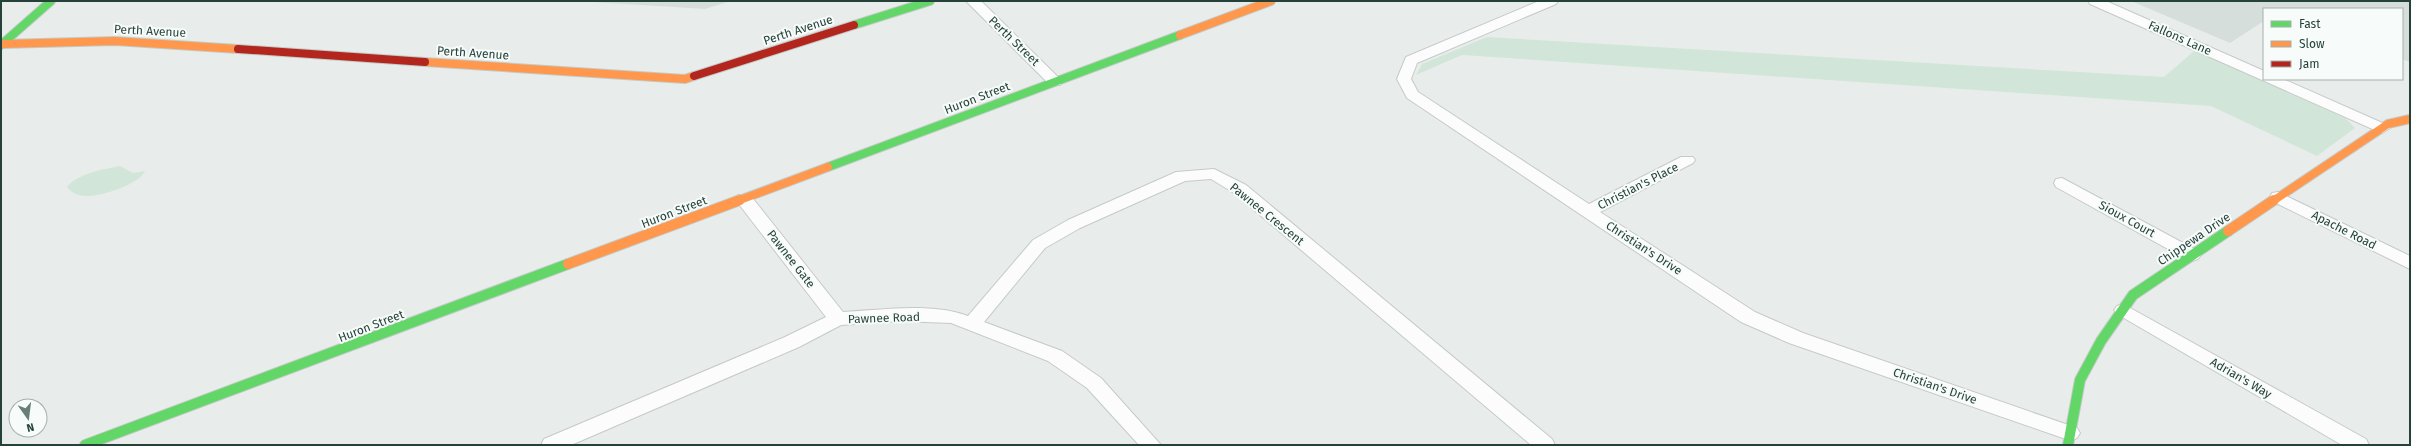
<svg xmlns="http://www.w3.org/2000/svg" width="2411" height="446" font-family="'Fira Sans',sans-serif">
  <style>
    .built { fill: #d6dedb }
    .green { fill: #d1e6d8 }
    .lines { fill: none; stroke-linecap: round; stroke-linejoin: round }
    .street-casing { stroke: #c5cac8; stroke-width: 2 }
    .fast-far1-casing { stroke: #c3cbc8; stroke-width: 10 }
    .fast-casing { stroke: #c3cbc8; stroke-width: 12 }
    .slow-far1-casing { stroke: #c3cbc8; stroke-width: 10 }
    .slow-casing { stroke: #c3cbc8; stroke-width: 12 }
    .jam-casing { stroke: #c3cbc8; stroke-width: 10 }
    .street { fill: #fcfcfc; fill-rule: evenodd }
    .fast-far1 { stroke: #63d668; stroke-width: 8 }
    .fast { stroke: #63d668; stroke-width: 10 }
    .slow-far1 { stroke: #ff974d; stroke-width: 8 }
    .slow { stroke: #ff974d; stroke-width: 10 }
    .jam { stroke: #b3261e; stroke-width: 8 }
    .labels { text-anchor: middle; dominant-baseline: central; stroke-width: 4; stroke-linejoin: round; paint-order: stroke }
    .street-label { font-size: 12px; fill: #24423a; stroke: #f7fbf9 }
  </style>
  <rect width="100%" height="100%" fill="#e8edeb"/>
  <path class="built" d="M576,1h155l-26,8z
    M2131,1h279v61l-8,-3v-50h-138v12l-34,22z"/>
  <path class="green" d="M1487,37l677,40 30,-26 151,67 10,10 -38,28 -106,-50 -749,-51 -46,20 6,-11z
    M120,166l13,7 12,-2c-5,13 -45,26 -59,25 -8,0 -14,-3 -19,-9 9,-13 37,-18 53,-21z"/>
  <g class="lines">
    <g class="street-casing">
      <path id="street" d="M966,1h15l79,78 2,3 -2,3h-10z
        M1539,1h19l-2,3 -139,59 -6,16 7,13 171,112 92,-47h12l2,3 -2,3 -93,49 155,100 48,21 274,95 3,5 -3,5 -7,3 -7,-3 -274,-95 -48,-21 -334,-224 -10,-19 9,-22z
        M2088,1h18l158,70v8h19l104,46 3,3 -8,5 -5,-2 -287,-127z
        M1214,169l32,16 306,254 3,6h-24l-297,-252 -23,-14 -26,2 -105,47 -35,20 -61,74 78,29 39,27 60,67h-22l-52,-57 -39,-27 -97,-38 -51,-2 -59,4 -42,22 -228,98h-30l3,-6 241,-102 41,-20 -88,-114 -2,-4 2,-4h12l93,117c38,-2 89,-10 125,4l65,-76 35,-20 108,-48z
        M2062,178l136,73 3,4 -3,4 -6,2 -6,-2 -130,-72 -2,-4 2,-4z
        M2278,192l132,64v13l-138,-68 -2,-4 2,-4z
        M2123,304l243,135 3,6h-27l-225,-131 -3,-4 3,-4z"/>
    </g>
    <g class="fast-far1-casing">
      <path id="fast-far1" d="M854,25l76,-24
        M1,45l50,-44
        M828,167l352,-132"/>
    </g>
    <g class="fast-casing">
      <path id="fast" d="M85,445l483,-181
        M2068,445l12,-65 21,-39 32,-46 95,-64"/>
    </g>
    <g class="slow-far1-casing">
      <path id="slow-far1" d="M1180,35l91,-34
        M3,44l112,-3 123,8
        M425,62l260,17 9,-3
        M737,201l91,-34
        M2273,201l115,-77 22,-5"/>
    </g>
    <g class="slow-casing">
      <path id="slow" d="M2228,231l46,-31
        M568,264l172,-64"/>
    </g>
    <g class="jam-casing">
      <path id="jam" d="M238,49l187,13
        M694,76l160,-51"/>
    </g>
    <use href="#street" class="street"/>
    <use href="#fast-far1" class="fast-far1"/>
    <use href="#fast" class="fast"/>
    <use href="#slow-far1" class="slow-far1"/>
    <use href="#slow" class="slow"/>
    <use href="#jam" class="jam"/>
  </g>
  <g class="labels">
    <g class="street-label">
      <text transform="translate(798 30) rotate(-18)">Perth Avenue</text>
      <text transform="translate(150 31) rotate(3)">Perth Avenue</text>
      <text transform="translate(2180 38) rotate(24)">Fallons Lane</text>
      <text transform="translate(1014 41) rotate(44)">Perth Street</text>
      <text transform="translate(473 53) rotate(4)">Perth Avenue</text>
      <text transform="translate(977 98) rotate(-21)">Huron Street</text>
      <text transform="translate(1638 186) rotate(-27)">Christian's Place</text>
      <text transform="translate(674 212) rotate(-21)">Huron Street</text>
      <text transform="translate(1267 214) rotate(39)">Pawnee Crescent</text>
      <text transform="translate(2127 219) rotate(29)">Sioux Court</text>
      <text transform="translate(2344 230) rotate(27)">Apache Road</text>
      <text transform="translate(2194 239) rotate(-34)">Chippewa Drive</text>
      <text transform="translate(1644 248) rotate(33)">Christian's Drive</text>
      <text transform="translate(791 259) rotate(52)">Pawnee Gate</text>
      <text transform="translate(884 318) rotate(-2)">Pawnee Road</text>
      <text transform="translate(371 326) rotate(-21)">Huron Street</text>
      <text transform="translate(2241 378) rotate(30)">Adrian's Way</text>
      <text transform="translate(1935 386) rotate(19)">Christian's Drive</text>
    </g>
  </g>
  <rect width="2411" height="446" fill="none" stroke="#24423a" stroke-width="4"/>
  <rect x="2263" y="8" width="140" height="72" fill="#f7fbf9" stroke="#a3b1ad"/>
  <rect x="2271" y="21" width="20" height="6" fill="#63d668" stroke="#a3b1ad"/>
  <text x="2299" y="28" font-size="12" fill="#24423a">Fast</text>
  <rect x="2271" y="41" width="20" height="6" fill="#ff974d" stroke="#a3b1ad"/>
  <text x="2299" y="48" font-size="12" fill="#24423a">Slow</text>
  <rect x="2271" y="61" width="20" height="6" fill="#b3261e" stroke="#a3b1ad"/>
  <text x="2299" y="68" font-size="12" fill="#24423a">Jam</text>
  <g transform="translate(28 418) rotate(166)"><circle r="19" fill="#f7fbf9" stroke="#a3b1ad"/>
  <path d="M0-3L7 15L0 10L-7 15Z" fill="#697e78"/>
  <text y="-6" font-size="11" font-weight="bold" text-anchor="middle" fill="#24423a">N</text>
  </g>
</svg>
